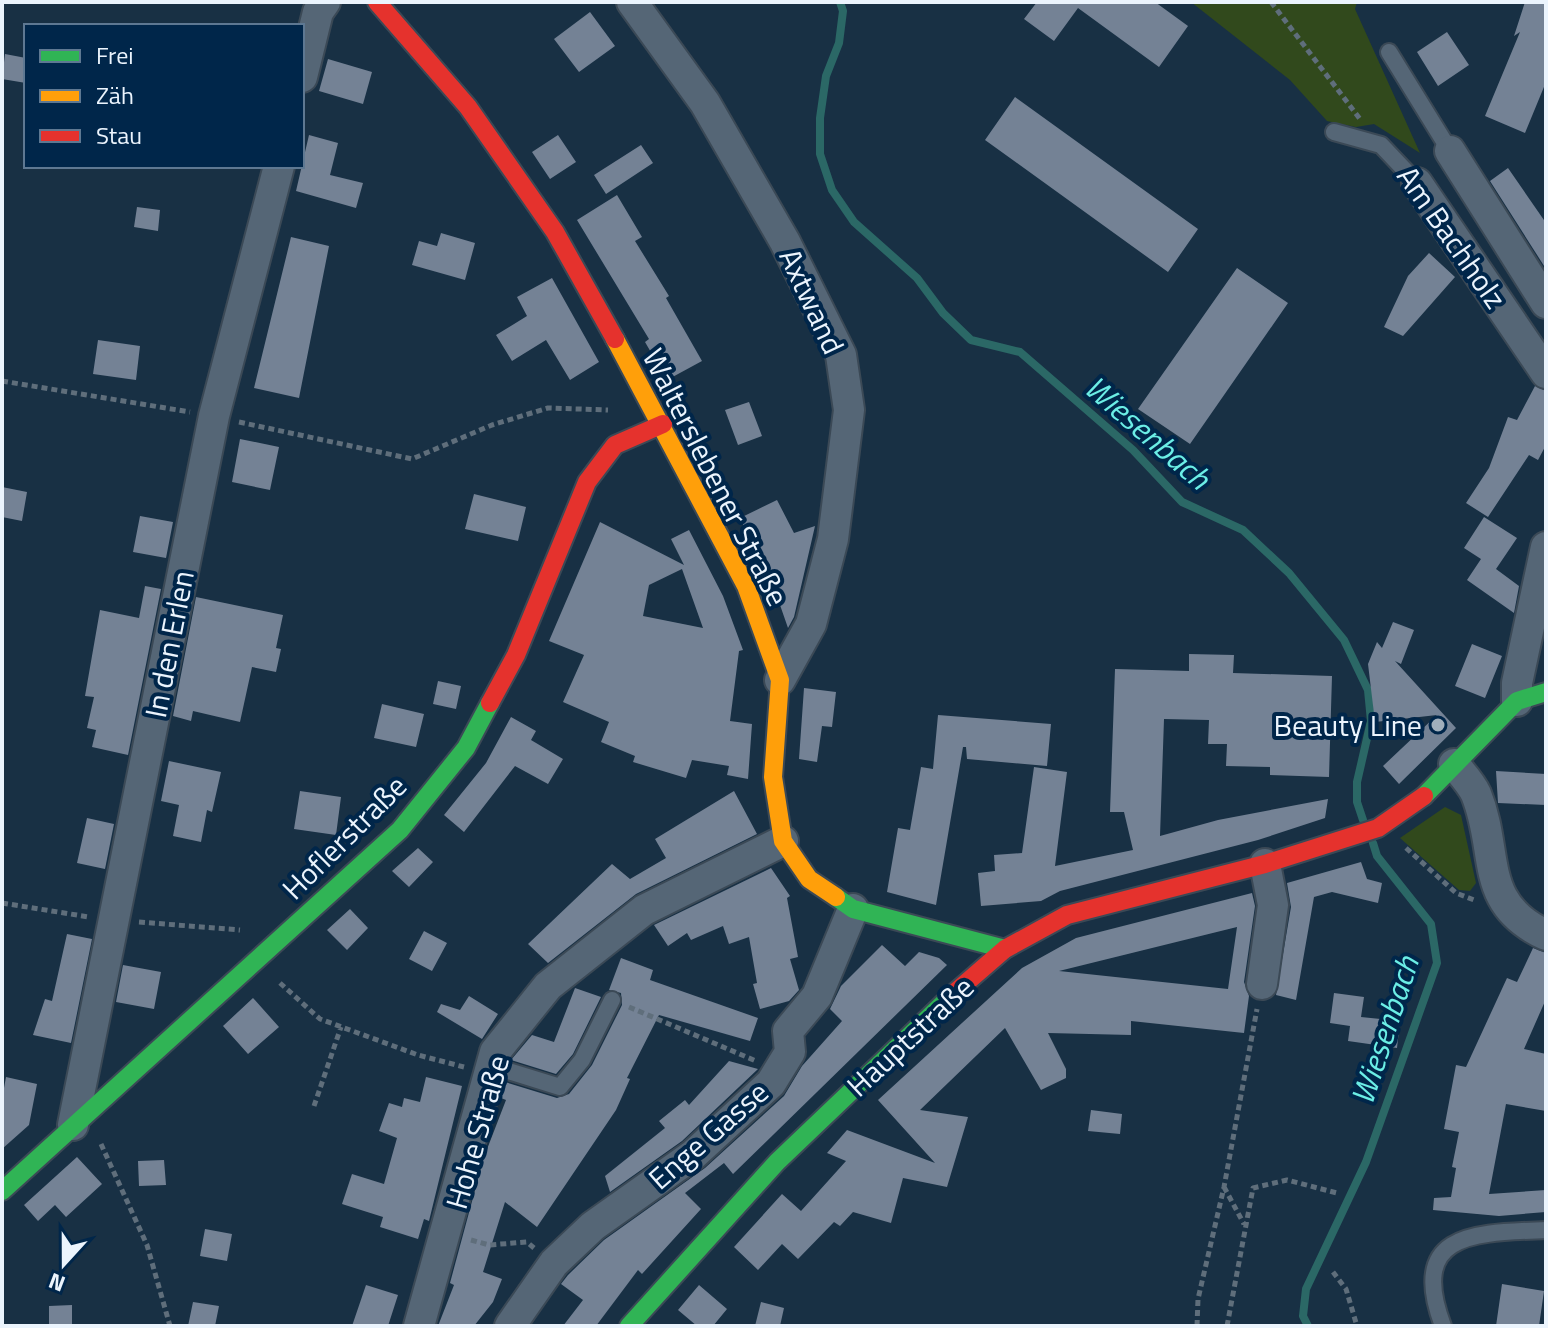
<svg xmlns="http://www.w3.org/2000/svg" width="1548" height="1328" font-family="'Titillium Web',sans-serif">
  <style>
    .green { fill: #31491c }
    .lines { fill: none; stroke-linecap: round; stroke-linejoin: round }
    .stream { stroke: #2b6866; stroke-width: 8 }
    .building { fill: #748295; fill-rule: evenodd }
    .lane-casing { stroke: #3b4956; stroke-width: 20 }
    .street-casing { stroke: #3b4956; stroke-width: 34 }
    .fast-casing { stroke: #3b4956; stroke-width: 22 }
    .slow-casing { stroke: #3b4956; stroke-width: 22 }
    .jam-casing { stroke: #3b4956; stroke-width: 22 }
    .path { stroke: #5f6e7b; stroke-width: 5; stroke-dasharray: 6 4; stroke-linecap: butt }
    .lane { stroke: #556676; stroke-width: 16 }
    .street { stroke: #556676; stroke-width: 30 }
    .fast { stroke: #30b455; stroke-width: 18 }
    .slow { stroke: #ff9f0a; stroke-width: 18 }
    .jam { stroke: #e5322d; stroke-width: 18 }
    .poi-dot { fill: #a1afbc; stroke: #00264a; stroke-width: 3 }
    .labels { text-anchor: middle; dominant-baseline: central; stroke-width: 8; stroke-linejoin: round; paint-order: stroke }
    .street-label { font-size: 30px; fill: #ebf4fd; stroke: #00264a }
    .poi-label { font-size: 30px; fill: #ebf4fd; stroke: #00264a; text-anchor: end }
    .water-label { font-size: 32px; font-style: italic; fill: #6beee6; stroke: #00264a }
  </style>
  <rect width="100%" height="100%" fill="#183044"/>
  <path class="green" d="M1191,2h166l-2,7 65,144 -46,-29 -18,3 -29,-6 -37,-41z
    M1445,807l16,8 15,68 -6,8 -11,-1 -59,-52z"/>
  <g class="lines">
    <path class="stream" d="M840,2l3,9 -4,32 -13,33 -6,42v36l12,36 22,32 63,56 26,35 28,27 49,12 113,98 49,52 61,28 46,43 55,67 24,50 3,31 -14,61v20l6,18
      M1308,1326l-5,-10 3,-27 60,-127 71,-199 -6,-39 -54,-68 -4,-13"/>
  </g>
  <path class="building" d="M1037,2h118l33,24 -29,41 -81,-59 -24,33 -30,-22z
    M1525,2h21v80l-21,51 -40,-17 35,-84 -6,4z
    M590,12l25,34 -36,26 -25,-33z
    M1447,32l22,33 -31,21 -21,-34z
    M5,54l21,4v25l-24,-4z
    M328,59l44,13 -9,32 -44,-13z
    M1015,97l183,132 -30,43 -183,-132z
    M309,135l29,8 -8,32 33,8 -7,25 -60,-17z
    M558,135l18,27 -26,17 -18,-27z
    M641,145l12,18 -47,31 -12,-19z
    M1508,168l38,55v46l-56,-88z
    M617,195l25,42 -7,4 34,55 -3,2 36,63 -35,19 -22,-38 4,-3 -72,-119z
    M137,207l23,3 -2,21 -24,-4z
    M441,233l34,10 -10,37 -53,-15 7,-24 18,5z
    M291,237l38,9 -30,152 -45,-10z
    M1429,253l26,24 -52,59 -19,-9 24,-51z
    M1237,268l51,35 -98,141 -52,-35z
    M552,278l47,84 -29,18 -24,-40 -34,21 -16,-26 31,-19 -10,-19z
    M98,340l42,6 -4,34 -43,-6z
    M1535,386l11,5v54l-8,15 -9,-5 -41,62 -22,-14 23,-35 19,-51 9,3z
    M749,402l13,34 -24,9 -13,-35z
    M240,439l39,8 -9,43 -38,-8z
    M2,487l25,5 -5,29 -20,-4z
    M474,494l52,13 -8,34 -53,-12z
    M777,500l17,33 21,-7 -21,91 -6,11 -24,-69 -3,2 -21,-43z
    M140,516l33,6 -7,36 -33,-6z
    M1484,517l33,21 -21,31 23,17 -5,27 -47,-33 14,-21 -17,-11z
    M600,522l84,43 -13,-26 18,-9 34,66 20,54 -4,1 -9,70 22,3 -4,55 -21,-4 2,-9 -37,-6 -6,18 -53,-16 2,-6 -34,-14 8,-20 -46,-20 21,-47 -35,-14zM682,569l21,59 -60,-12 6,-31z
    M145,586l16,3 -33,166 -36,-8 4,-17 -9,-2 7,-31 -9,-1 15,-86 39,8z
    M196,597l87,18 -7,33 5,1 -5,23 -24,-5 -12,55 -47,-11 -2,10 -18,-5z
    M1393,622l21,8 -13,34 -6,-3 61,67 -57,56 -16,-18 54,-51 -62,7 -7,-58 9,-22 5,6z
    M1472,644l30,12 -17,42 -30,-12z
    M1189,654l45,1 -1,18 99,3 -3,101 -59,-2v-8l-44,-1 1,-22h-19l1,-24 -45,-1 -4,117 58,-16 110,-21 -3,19 -67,22 -198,51 -19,10 -60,5 -3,-33 17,-2 -1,-16 28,-2 12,-86 33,5 -12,94 78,-16 -9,-38h-14l5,-143 74,2z
    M438,681l23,5 -5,23 -23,-5z
    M804,688l32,4 -4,35 -10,-1 -5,36 -18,-3z
    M382,704l42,10 -8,33 -42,-9z
    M938,715l113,9 -4,42 -80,-7 -1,-12h-3l-27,158 -49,-13 11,-64 12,2 11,-63 12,2z
    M511,717l25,14 -5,9 32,19 -15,25 -33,-18 -51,66 -20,-17 42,-52z
    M169,761l52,11 -9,40 -5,-2 -6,32 -28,-6 6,-31 -18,-4z
    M1496,771l50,3v31l-48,-2z
    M300,791l41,6 -5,38 -42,-6z
    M734,791l23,43 -121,60 -88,69 -20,-19 84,-80 18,15 36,-21 -11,-19z
    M87,818l27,6 -9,45 -28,-6z
    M418,848l15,14 -24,25 -17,-16z
    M1361,862l6,17 15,4 -4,20 -46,-11 -18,5 -18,103 -20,-5 15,-88 -4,-24z
    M771,868l19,28 -3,2 11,59 -8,2 9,31 -10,11 -29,8 -7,-25 4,-1 -8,-46 -20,7 -6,-18 -32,14 -4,-7 -19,13 -14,-21z
    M1252,893l3,13 -11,76 5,14 -5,37 -113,-12v14l-83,-2 18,36v9l-25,12 -36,-62 -85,82 48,7 -21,70 -44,-9 -12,45 -38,-11 -13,14 -6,-4 -36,37 -16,-15 -24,26 -24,-23 48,-53 19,17 45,-50 -19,-8 20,-23 88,33 -57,-63 144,-132 54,-30zM1237,927l-9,62 -169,-18z
    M350,909l18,19 -21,22 -20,-20z
    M424,931l23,12 -15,28 -23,-12z
    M67,934l25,5 -21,104 -38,-8 12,-36 7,2z
    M882,945l23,21 14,-14 20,6 8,7 -214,209 -9,-11 -39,30 16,16 -59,65 -4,-4 -42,56h-33l20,-26 -22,-16 7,-9 36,-35 101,-72 79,-72 18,-30 40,-45 -12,-12 11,-23z
    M1533,948l13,5v46l-22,50 22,5v57l-40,-7 -17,90 57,-4v22l-47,4 -66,-6 1,-12 17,-1 5,-29 -4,-1 7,-35 -15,-3 12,-64 10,2 41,-89 10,4z
    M621,958l32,12 -3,10 108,38 -8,23 -91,-26 -32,63 3,1 -14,31 -79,117 -32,-25 -22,70 19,7 -9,23 -19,24h-36l16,-41 -4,-2 34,-126 22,-57 -5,-2 4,-16 52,16 12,-4 23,-29 30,-60 -1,-12 -12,-3z
    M123,965l38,7 -7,37 -38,-7z
    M575,988l26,9 -28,57 -17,20 -45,-14 21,-25 22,7z
    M1334,993l30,4 -3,20 39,4 -3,27 -49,-7 2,-15 -20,-3z
    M469,996l29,18 -16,25 -45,-27 4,-8 19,6z
    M253,998l26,29 -31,27 -25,-28z
    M729,1061l29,8 -76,72 -72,51 -5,-16 60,-48 -6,-7 26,-21 4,5z
    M6,1077l31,7 -8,41 -27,24v-50z
    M426,1077l36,9 -33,135 -5,-2 -6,20 -38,-12 3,-10 -41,-13 10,-30 32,10 13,-46 -18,-7 10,-28 13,4 2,-9 16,4z
    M1091,1110l31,4 -2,20 -32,-3z
    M77,1157l25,27 -36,33 -11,-12 -17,16 -14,-16z
    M164,1160l2,25 -27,1 -1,-25z
    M205,1229l27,5 -5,27 -27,-5z
    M1502,1284l42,7 -5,35h-43z
    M366,1285l32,10 -10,31h-36z
    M699,1285l28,24 -14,17h-16l-19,-16z
    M193,1302l26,4 -4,20h-27z
    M761,1302l23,6 -4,18h-25z
    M72,1305v21h-23v-20z"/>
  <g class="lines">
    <g class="lane-casing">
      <path id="lane" d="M1389,52l61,99
        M1334,132l47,13 36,38
        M492,1066l68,21 22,-27 30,-60
        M1443,1326c-36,-95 33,-93 103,-96"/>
    </g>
    <g class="street-casing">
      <path id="street" d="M632,2l73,101 80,139 56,113 8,55 -16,129 -22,85 -31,56
        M302,77l16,-65 7,-10
        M1450,151l96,152
        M1417,183l129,190
        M1517,701v-18l29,-136
        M1454,764c7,9 17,19 22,30 24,59 1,109 70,141
        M1262,984l11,-79 -8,-41
        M73,1125l141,-709 65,-250
        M419,1326l76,-274 53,-66 96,-76 139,-69
        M510,1326l44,-63 39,-37 100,-71 78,-72 19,-31 -2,-21 29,-35 36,-87"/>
    </g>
    <g class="fast-casing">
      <path id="fast" d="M1424,796l93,-95 29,-9
        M836,897l17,12 152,40
        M2,1191l398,-361 66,-82 24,-45
        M629,1326l148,-164 175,-167"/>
    </g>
    <g class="slow-casing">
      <path id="slow" d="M615,339l131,247 34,94 -7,97 10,64 26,38 27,18"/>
    </g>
    <g class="jam-casing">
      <path id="jam" d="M377,2l91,105 87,125 60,107
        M490,703l26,-48 71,-173 28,-37 48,-21
        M952,995l53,-46 62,-34 198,-51 113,-36 46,-32"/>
    </g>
    <path class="path" d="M1271,2l89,117
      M2,381l188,31
      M239,422l173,37 80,-34 56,-17 60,2
      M1406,848l50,45 18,7
      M2,903l87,14
      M139,922l101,8
      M280,983l40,36 98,36 46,12
      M629,1007l127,54
      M314,1106l27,-79
      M101,1144l46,101 23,81
      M1224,1187l20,37
      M471,1240l18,5 38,-3 7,6
      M1333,1272l13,17 11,37
      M1197,1326l1,-27 26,-112 33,-178
      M1227,1326l26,-138 34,-8 50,13"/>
    <use href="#lane" class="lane"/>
    <use href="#street" class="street"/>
    <use href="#fast" class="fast"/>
    <use href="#slow" class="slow"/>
    <use href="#jam" class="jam"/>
  </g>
  <circle class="poi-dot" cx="1438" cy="725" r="8"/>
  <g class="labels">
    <g class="street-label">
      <text transform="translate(1452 237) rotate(55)">Am Bachholz</text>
      <text transform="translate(812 301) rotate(65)">Axtwand</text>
      <text transform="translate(716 477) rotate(63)">Walterslebener Straße</text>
      <text transform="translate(169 644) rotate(-79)">In den Erlen</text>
      <text transform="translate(344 837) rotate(-45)">Hoflerstraße</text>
      <text transform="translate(910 1036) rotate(-43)">Hauptstraße</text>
      <text transform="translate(477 1132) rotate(-74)">Hohe Straße</text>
      <text transform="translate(708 1135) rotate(-41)">Enge Gasse</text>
    </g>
    <g class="poi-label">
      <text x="1422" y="725">Beauty Line</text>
    </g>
    <g class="water-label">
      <text transform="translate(1148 432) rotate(41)">Wiesenbach</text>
      <text transform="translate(1384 1030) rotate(-72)">Wiesenbach</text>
    </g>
  </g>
  <rect width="1548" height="1328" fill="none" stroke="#ebf4fd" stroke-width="8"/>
  <rect x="24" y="24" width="280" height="144" fill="#00264a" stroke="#5e7892" stroke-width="2"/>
  <rect x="40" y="50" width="40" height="12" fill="#30b455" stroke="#5e7892" stroke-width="2"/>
  <text x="96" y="64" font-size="24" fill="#ebf4fd">Frei</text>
  <rect x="40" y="90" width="40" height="12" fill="#ff9f0a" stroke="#5e7892" stroke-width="2"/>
  <text x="96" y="104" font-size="24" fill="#ebf4fd">Zäh</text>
  <rect x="40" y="130" width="40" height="12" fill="#e5322d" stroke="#5e7892" stroke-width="2"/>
  <text x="96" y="144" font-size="24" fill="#ebf4fd">Stau</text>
  <g transform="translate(64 1264) rotate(201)" stroke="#00264a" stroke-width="6" paint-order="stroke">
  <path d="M0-6L14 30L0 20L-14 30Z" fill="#ebf4fd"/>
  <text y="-12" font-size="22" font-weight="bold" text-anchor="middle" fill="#ebf4fd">N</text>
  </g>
</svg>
